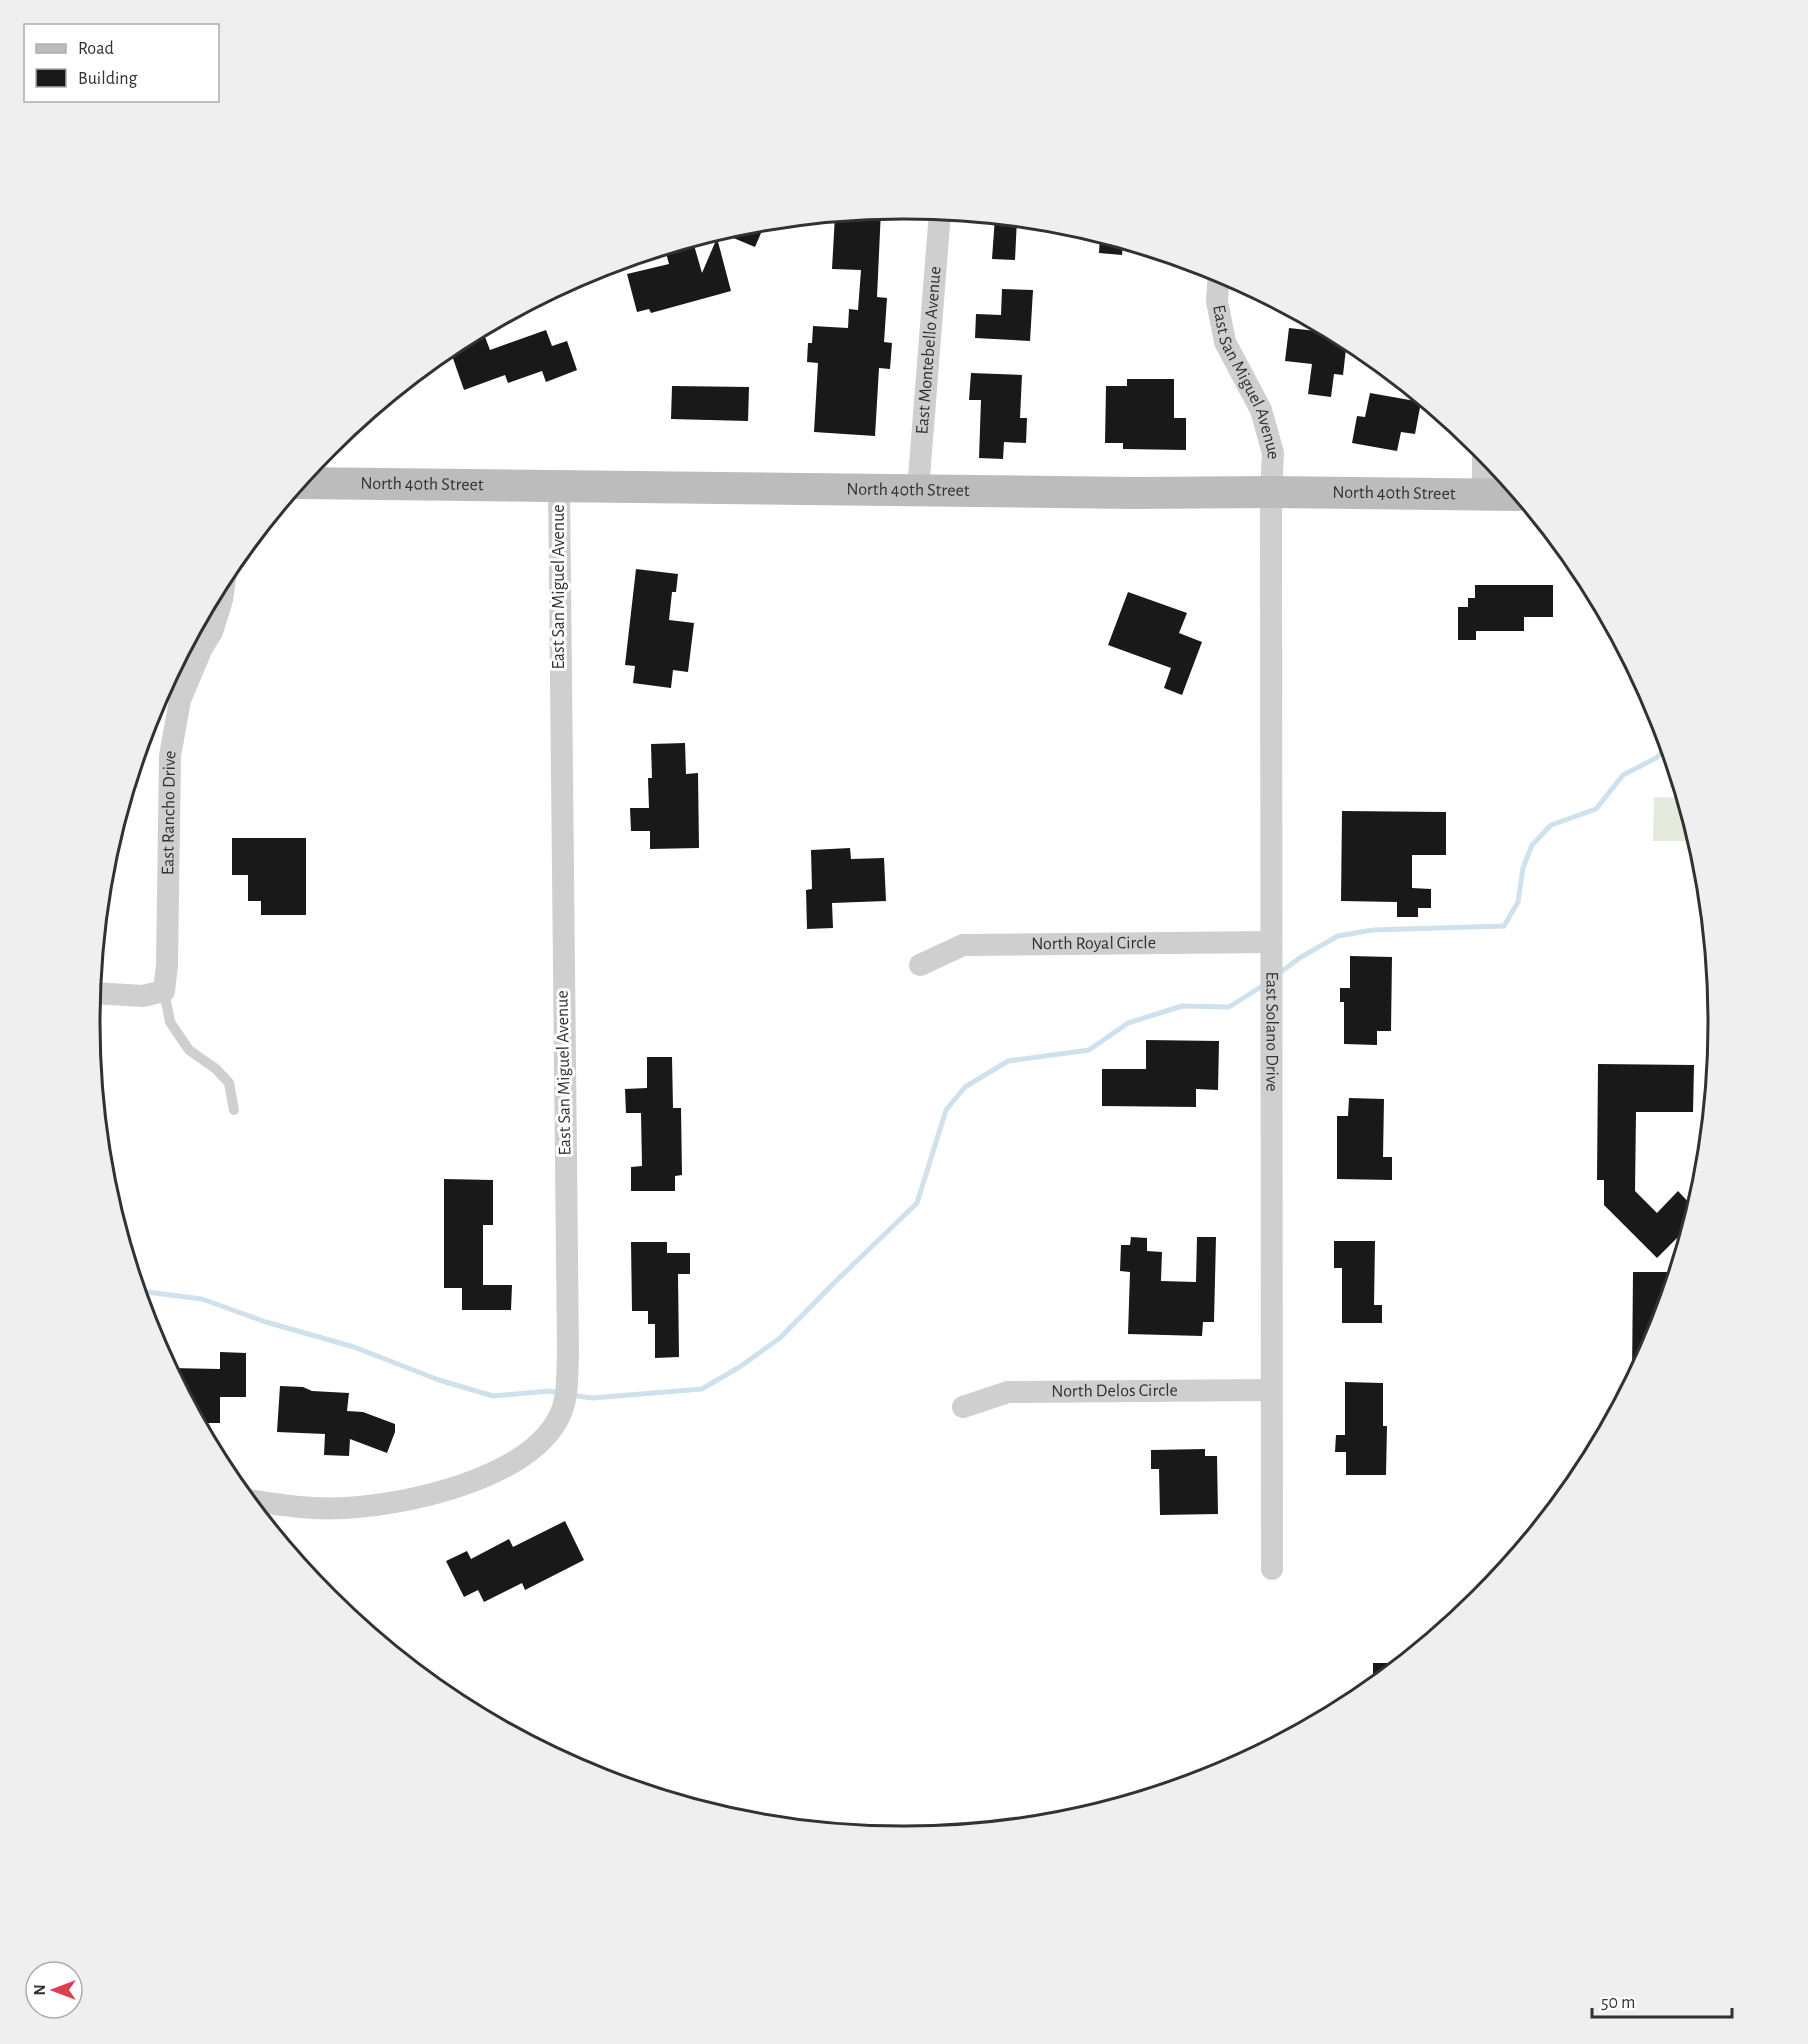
<svg xmlns="http://www.w3.org/2000/svg" width="1808" height="2044" font-family="'Alegreya Sans',sans-serif">
  <style>
    .green { fill: #e5eade }
    .lines { fill: none; stroke-linecap: round; stroke-linejoin: round }
    .stream { stroke: #cfe1ec; stroke-width: 5 }
    .building { fill: #191919 }
    .lane { stroke: #cfcfcf; stroke-width: 10 }
    .street { stroke: #cfcfcf; stroke-width: 22 }
    .secondary { stroke: #bcbcbc; stroke-width: 32 }
    .labels { text-anchor: middle; dominant-baseline: central; stroke-width: 6; stroke-linejoin: round; paint-order: stroke }
    .street-label { font-size: 18px; fill: #323232; stroke: #fff }
    .rim { fill: none; stroke: #323232; stroke-width: 3 }
  </style>
  <rect width="100%" height="100%" fill="#fff"/>
  <path class="green" d="M1654,797l29,1 12,43h-42z"/>
  <g class="lines">
    <path class="stream" d="M1278,974l23,-17 37,-21 35,-6 131,-4 14,-24 5,-34 9,-23 19,-20 45,-16 27,-34 33,-17 11,-10
      M139,1291l63,8 64,23 88,25 85,33 54,16 56,-5 12,2
      M570,1395l22,3 110,-9 39,-23 39,-28 52,-53 85,-82 29,-93 19,-23 43,-26 81,-11 39,-27 54,-17 47,1 35,-22"/>
  </g>
  <path class="building" d="M881,210l-4,87 10,1 -3,44 8,1 -2,26 -11,-1 -4,68 -61,-4 4,-69 -11,-1 1,-19h4l1,-17 35,2 1,-19 9,1 3,-40 -29,-1 3,-54z
    M995,217l22,2 -2,41 -23,-1z
    M742,225l19,8 -6,14 -36,-15z
    M1100,235l23,7 -1,13 -23,-2z
    M717,238l14,53 -80,22 -2,-4 -12,3 -10,-38 42,-10 -3,-11 28,-8 8,28z
    M1002,289l31,1 -3,51 -55,-3 1,-24 25,1z
    M1289,328l45,5 13,7 -4,35 -9,-1 -3,23 -23,-3 4,-30 -27,-3z
    M482,329l8,21 56,-20 6,16 15,-5 10,29 -31,12 -4,-11 -34,12 -3,-8 -41,15 -15,-43z
    M971,373l51,2 -2,43h7l-1,25 -22,-1 -1,17 -24,-1 2,-58h-12z
    M1127,379h47v39h12v32l-63,-1v-6h-18l1,-57h21z
    M672,386l77,1 -1,34 -77,-2z
    M1370,393l51,9 -6,32 -14,-2 -4,19 -45,-8 5,-27 8,1z
    M636,569l42,5 -2,18h-4l-3,28 25,3 -6,49 -15,-2 -2,18 -38,-5 2,-17 -10,-1z
    M1475,585h78v32h-29v14h-48v9h-18v-33h10v-9h7z
    M1128,592l59,21 -8,20 23,9 -20,53 -18,-7 7,-20 -63,-23z
    M685,743l1,31 12,-1 1,75 -49,1v-18h-19l-1,-23h19l-1,-30h4l-1,-34z
    M1342,811l104,1v43h-34v33l19,1v19h-13v9h-21v-15l-56,-1z
    M232,838h74v77h-45v-14h-13v-26h-16z
    M850,848l1,11 33,-1 2,43 -54,2 1,25 -26,1 -1,-39 6,-1 -1,-39z
    M1350,956l42,1 -1,74h-14v14l-33,-1v-42h-4v-14h10z
    M1146,1040l73,1 -1,49 -22,-1v18l-94,-1v-37h44z
    M647,1057h25l1,51h8l1,67 -7,1v15h-44v-24l11,-1 -1,-53h-15l-1,-24 22,-1z
    M1598,1064l96,1 -1,47h-57l-1,79 22,22 21,-22 16,17 -5,18 -32,32 -53,-53v-25h-7z
    M1349,1098l35,1 -1,58h9v23l-55,-1v-63h11z
    M444,1179l49,1v45h-10v60h29l-1,25h-49v-22h-18z
    M1131,1237l16,1v13l15,1 -1,29 35,1 1,-45h19l-2,85h-11l-1,14 -74,-2 2,-62 -10,-1 1,-26h9z
    M1334,1241h41l-1,64h8v18h-40v-55h-8z
    M631,1242h36v11h23v21h-12l1,83 -24,1v-34h-7v-13h-16z
    M1633,1272h42l-19,62 -24,44z
    M220,1352l26,1v44h-26v26h-20l-29,-55 49,1z
    M1345,1382l38,1v43h4l-1,49h-40v-23h-11l1,-17h9z
    M280,1386l23,1 9,4 37,2 -2,18 16,1 32,12v8l-8,21 -37,-14 -1,17 -25,-1 1,-21 -48,-2z
    M1205,1449v7h12l1,58 -58,1 -1,-46h-8v-19z
    M565,1521l19,39 -59,30 -3,-7 -38,19 -6,-12 -14,7 -18,-36 21,-10 4,8 38,-20 4,8z
    M1373,1663h27l-27,22z"/>
  <g class="lines">
    <path class="lane" d="M164,991l6,31 19,28 27,19 13,14 5,27"/>
    <g class="street">
      <path id="s1" d="M1219,272l-2,29 8,41 36,68 12,43 -2,39 1,1077"/>
      <path id="s2" d="M918,490l22,-278"/>
      <path d="M1483,495v-44"/>
      <path id="s3" d="M920,965l43,-20 308,-3"/>
      <path id="s4" d="M93,993l50,3 21,-5 3,-26 3,-209 10,-56 22,-52 10,-16 10,-32 4,-28"/>
      <path id="s5" d="M963,1407l45,-15 263,-2"/>
      <path d="M248,1500c32,5 64,10 96,8 63,-3 182,-29 214,-89 11,-19 9,-46 10,-67l-9,-866"/>
    </g>
    <path class="secondary" id="s6" d="M298,483l837,10 136,-1 249,3"/>
  </g>
  <g class="labels">
    <g class="street-label">
      <text stroke="none"><textPath href="#s2" startOffset="140">East Montebello Avenue</textPath></text>
      <text stroke="none"><textPath href="#s1" startOffset="116">East San Miguel Avenue</textPath></text>
      <text stroke="none"><textPath href="#s6" startOffset="124">North 40th Street</textPath></text>
      <text stroke="none"><textPath href="#s6" startOffset="610">North 40th Street</textPath></text>
      <text stroke="none"><textPath href="#s6" startOffset="1096">North 40th Street</textPath></text>
      <text transform="translate(559 587) rotate(-90)">East San Miguel Avenue</text>
      <text stroke="none"><textPath href="#s4" startOffset="250">East Rancho Drive</textPath></text>
      <text stroke="none"><textPath href="#s3" startOffset="178">North Royal Circle</textPath></text>
      <text stroke="none"><textPath href="#s1" startOffset="771">East Solano Drive</textPath></text>
      <text transform="translate(564 1073) rotate(-91)">East San Miguel Avenue</text>
      <text stroke="none"><textPath href="#s5" startOffset="154">North Delos Circle</textPath></text>
    </g>
  </g>
  <path d="M0 0H1808V2044H0ZM903 219H905A803 803 0 0 1 1708 1022V1023A803 803 0 0 1 905 1826H903A803 803 0 0 1 100 1023V1022A803 803 0 0 1 903 219Z" fill="#efefef" fill-rule="evenodd"/>
  <path class="rim" d="M903 219H905A803 803 0 0 1 1708 1022V1023A803 803 0 0 1 905 1826H903A803 803 0 0 1 100 1023V1022A803 803 0 0 1 903 219Z"/>
  <rect x="24" y="24" width="195" height="78" fill="#ffffff" stroke="#adadad" stroke-width="1.5"/>
  <rect x="36" y="44" width="30" height="9" fill="#bcbcbc" stroke="#adadad" stroke-width="1.5"/>
  <text x="78" y="54" font-size="18" fill="#323232">Road</text>
  <rect x="36" y="69" width="30" height="18" fill="#191919" stroke="#adadad" stroke-width="1.5"/>
  <text x="78" y="84" font-size="18" fill="#323232">Building</text>
  <g transform="translate(54 1990) rotate(270)"><circle r="28" fill="#ffffff" stroke="#adadad" stroke-width="1.5"/>
  <path d="M0-4.5L10 22L0 15L-10 22Z" fill="#dc4050"/>
  <text y="-9" font-size="16" font-weight="bold" text-anchor="middle" fill="#323232">N</text>
  </g>
  <path d="M1592 2008v9h140v-9" fill="none" stroke="#323232" stroke-width="3"/>
  <text x="1601" y="2008" font-size="18" fill="#323232" stroke="#ffffff" stroke-width="4.5" paint-order="stroke">50 m</text>
</svg>
